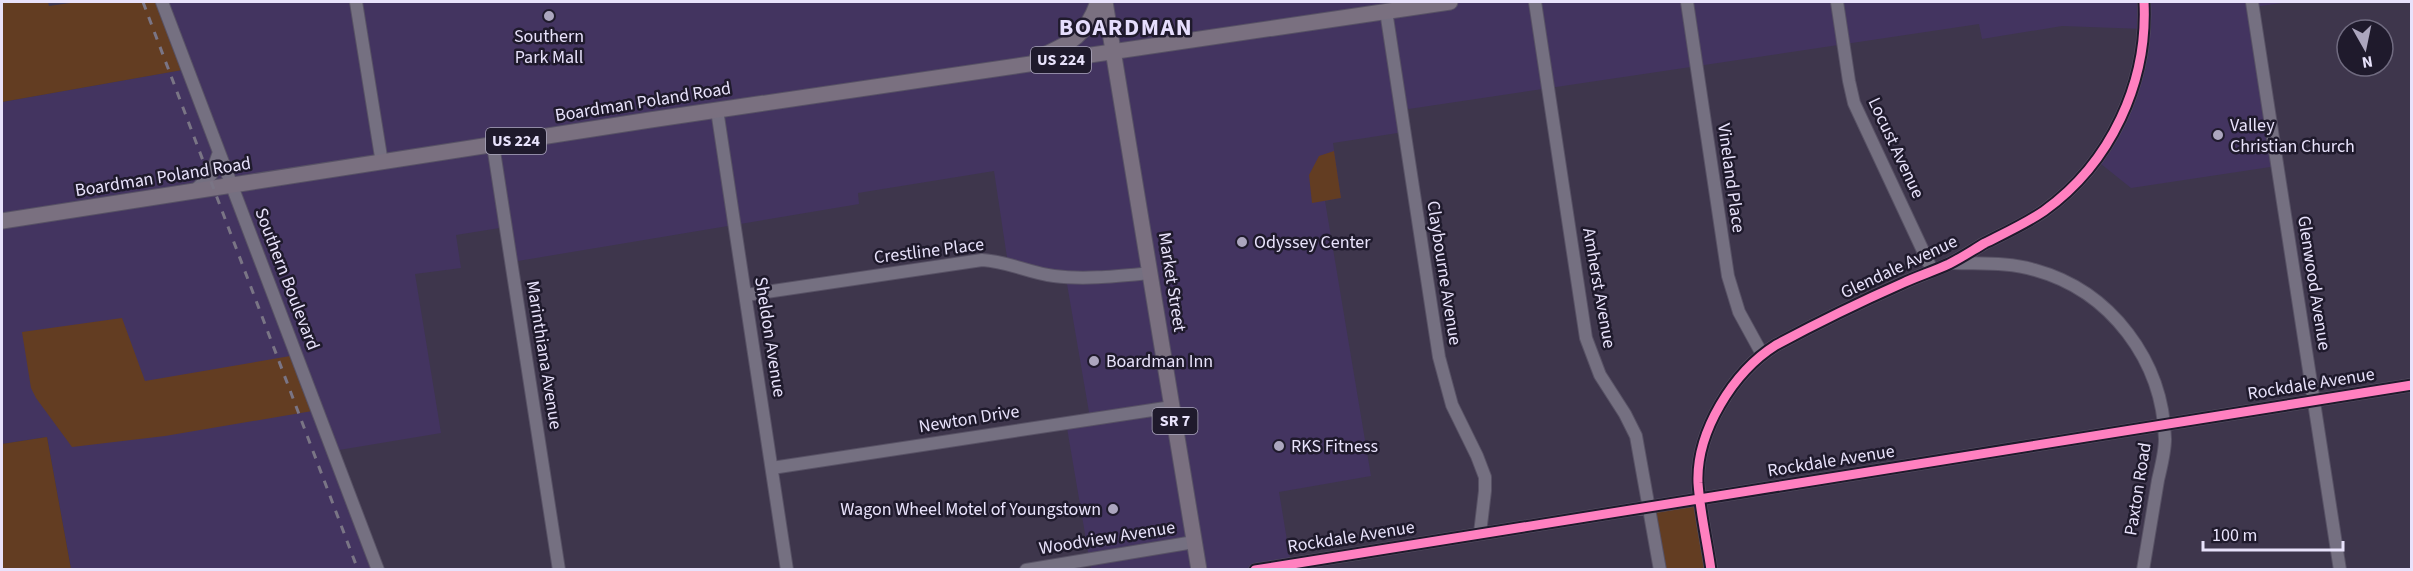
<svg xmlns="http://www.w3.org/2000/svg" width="2413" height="571" font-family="'Source Sans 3',sans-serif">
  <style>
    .built { fill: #433460 }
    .green { fill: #633d22 }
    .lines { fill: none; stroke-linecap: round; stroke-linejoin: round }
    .minor-casing { stroke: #585265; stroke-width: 14 }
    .major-casing { stroke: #585265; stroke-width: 17 }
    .minor { stroke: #757081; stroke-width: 12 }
    .major { stroke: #7a7080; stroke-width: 15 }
    .rail { stroke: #7a7585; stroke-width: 3; stroke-dasharray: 8 8; stroke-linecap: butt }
    .cycleway-casing { stroke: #1f1a2c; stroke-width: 13 }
    .cycleway { stroke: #ff80c0; stroke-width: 9 }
    .poi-dot { fill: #aca6be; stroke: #1f1a2c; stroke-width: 2 }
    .labels { text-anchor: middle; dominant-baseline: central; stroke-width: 5; stroke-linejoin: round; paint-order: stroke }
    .shield { fill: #1f1a2c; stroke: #aca6bd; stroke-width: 1.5 }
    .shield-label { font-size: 16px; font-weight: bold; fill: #e8e2fb }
    .poi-label { font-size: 18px; fill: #e8e2fb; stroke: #1f1a2c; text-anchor: start }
    .street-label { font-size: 18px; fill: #e8e2fb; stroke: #1f1a2c }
    .district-label { font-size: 24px; font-weight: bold; letter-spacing: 1.5px; fill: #e6defd; stroke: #1f1a2c }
  </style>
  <rect width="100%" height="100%" fill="#3e364c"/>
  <path class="built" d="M162,2h2127l-36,5 24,159 -146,22 -35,-28 21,-34 27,-97 -82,-3 -80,13 -3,-15 -577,86 2,22 -71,11 8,55 -16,3 46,275 -92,16 13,78 -201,-1 -25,-147 24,-4 -24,-140 -58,-14 -14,-93 -136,22 1,11 -347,58 -6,-35 -50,8 5,33 -46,6 26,159 -108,18 45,118h-307l-24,-132 -45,7v-342l185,-33z"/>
  <path class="green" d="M2,2h46l1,4 28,-4h85l26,67 -186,33z
    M1334,151l7,47 -29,5 -3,-28 10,-19z
    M122,318l23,63 151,-26 22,55 -153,26 -93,11 -36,-49 -5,-10 -9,-56z
    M47,437l24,132h-69v-125z
    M1700,498l11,71h-51l-10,-63z"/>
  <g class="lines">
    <g class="minor-casing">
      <path id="minor" d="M162,2l216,568
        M356,2l26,161
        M1535,2l51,336 14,37 25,39 11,22 24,134
        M1687,2l41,274 11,36 23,42
        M1837,2l12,79 5,22 78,167
        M2252,2l88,568
        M1386,11l53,346 13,48 25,51 8,21v14l-5,42
        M717,110l70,460
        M493,145l66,425
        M193,192l18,-17 8,-23
        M1954,263c27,1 55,-1 81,7 76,21 128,91 130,169 0,13 -4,28 -7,41 -5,30 -10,60 -15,90
        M746,295l236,-35c25,1 47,13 72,16 31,4 65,0 97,-3
        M772,468l400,-61
        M1026,570l168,-28
        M1255,570l1157,-185
        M1711,570c-4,-29 -11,-58 -13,-87 -2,-51 35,-111 78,-138 41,-22 84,-43 127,-62 15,-7 31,-12 46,-19 12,-6 24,-14 36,-21 20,-10 40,-19 59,-32 67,-48 104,-129 100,-209"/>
    </g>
    <g class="major-casing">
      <path id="major" d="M1105,2l94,568
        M1037,58c33,-15 48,-20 61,-56
        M2,221l648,-101 800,-118"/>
    </g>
    <use href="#minor" class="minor"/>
    <use href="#major" class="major"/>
    <path class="rail" d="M143,2l215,568"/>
    <g class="cycleway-casing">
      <path id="cycleway" d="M1255,570l1157,-185
        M1711,570c-4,-29 -11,-58 -13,-87 -2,-51 35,-111 78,-138 41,-22 84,-43 127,-62 15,-7 31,-12 46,-19 12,-6 24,-14 36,-21 20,-10 40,-19 59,-32 67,-48 104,-129 100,-209"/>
    </g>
    <use href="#cycleway" class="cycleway"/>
  </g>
  <g class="poi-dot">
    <circle cx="549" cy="16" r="6"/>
    <circle cx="2218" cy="135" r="6"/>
    <circle cx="1242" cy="242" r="6"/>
    <circle cx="1094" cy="361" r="6"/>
    <circle cx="1279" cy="446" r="6"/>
    <circle cx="1113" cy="509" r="6"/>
  </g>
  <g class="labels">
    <g class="shield">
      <rect x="1031" y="47" width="60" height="26" rx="4.5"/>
      <rect x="486" y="128" width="60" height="26" rx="4.5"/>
      <rect x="1152.5" y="408" width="45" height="26" rx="4.5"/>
    </g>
    <g class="shield-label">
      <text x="1061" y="60">US 224</text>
      <text x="516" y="141">US 224</text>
      <text x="1175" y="421">SR 7</text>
    </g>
    <g class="poi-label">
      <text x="549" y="36" text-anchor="middle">Southern<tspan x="549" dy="21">Park Mall</tspan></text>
      <text x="2230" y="125">Valley<tspan x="2230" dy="21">Christian Church</tspan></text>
      <text x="1254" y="242">Odyssey Center</text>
      <text x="1106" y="361">Boardman Inn</text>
      <text x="1291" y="446">RKS Fitness</text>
      <text x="1101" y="509" text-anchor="end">Wagon Wheel Motel of Youngstown</text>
    </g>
    <g class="street-label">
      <text transform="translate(643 102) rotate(-9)">Boardman Poland Road</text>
      <text transform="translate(1896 148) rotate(65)">Locust Avenue</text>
      <text transform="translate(163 177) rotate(-9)">Boardman Poland Road</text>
      <text transform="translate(1731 178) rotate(82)">Vineland Place</text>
      <text transform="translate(929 251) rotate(-7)">Crestline Place</text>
      <text transform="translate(1899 267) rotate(-25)">Glendale Avenue</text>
      <text transform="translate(1444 273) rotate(81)">Claybourne Avenue</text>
      <text transform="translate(287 279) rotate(69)">Southern Boulevard</text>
      <text transform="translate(1172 282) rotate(81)">Market Street</text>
      <text transform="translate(2314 283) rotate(81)">Glenwood Avenue</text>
      <text transform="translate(1599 288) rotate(80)">Amherst Avenue</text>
      <text transform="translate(770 337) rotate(81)">Sheldon Avenue</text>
      <text transform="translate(544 355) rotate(81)">Marinthiana Avenue</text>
      <text transform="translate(2311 384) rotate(-9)">Rockdale Avenue</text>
      <text transform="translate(969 419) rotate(-9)">Newton Drive</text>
      <text transform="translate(1831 461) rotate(-9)">Rockdale Avenue</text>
      <text transform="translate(2138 489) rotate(-81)">Paxton Road</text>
      <text transform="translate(1351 537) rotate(-9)">Rockdale Avenue</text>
      <text transform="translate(1107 538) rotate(-9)">Woodview Avenue</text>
    </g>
    <g class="district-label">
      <text x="1126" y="27">BOARDMAN</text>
    </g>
  </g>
  <rect width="2413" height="571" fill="none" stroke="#e8e2fb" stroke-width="6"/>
  <g transform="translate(2365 48) rotate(171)"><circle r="28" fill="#1f1a2c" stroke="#6f6a7f" stroke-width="1.5"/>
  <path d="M0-4.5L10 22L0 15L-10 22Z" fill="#aca6be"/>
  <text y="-9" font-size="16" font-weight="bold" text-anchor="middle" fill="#e8e2fb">N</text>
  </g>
  <path d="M2203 541v9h140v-9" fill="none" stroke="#e8e2fb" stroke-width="3"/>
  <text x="2212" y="541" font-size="18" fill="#e8e2fb" stroke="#1f1a2c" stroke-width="4.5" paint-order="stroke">100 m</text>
</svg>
